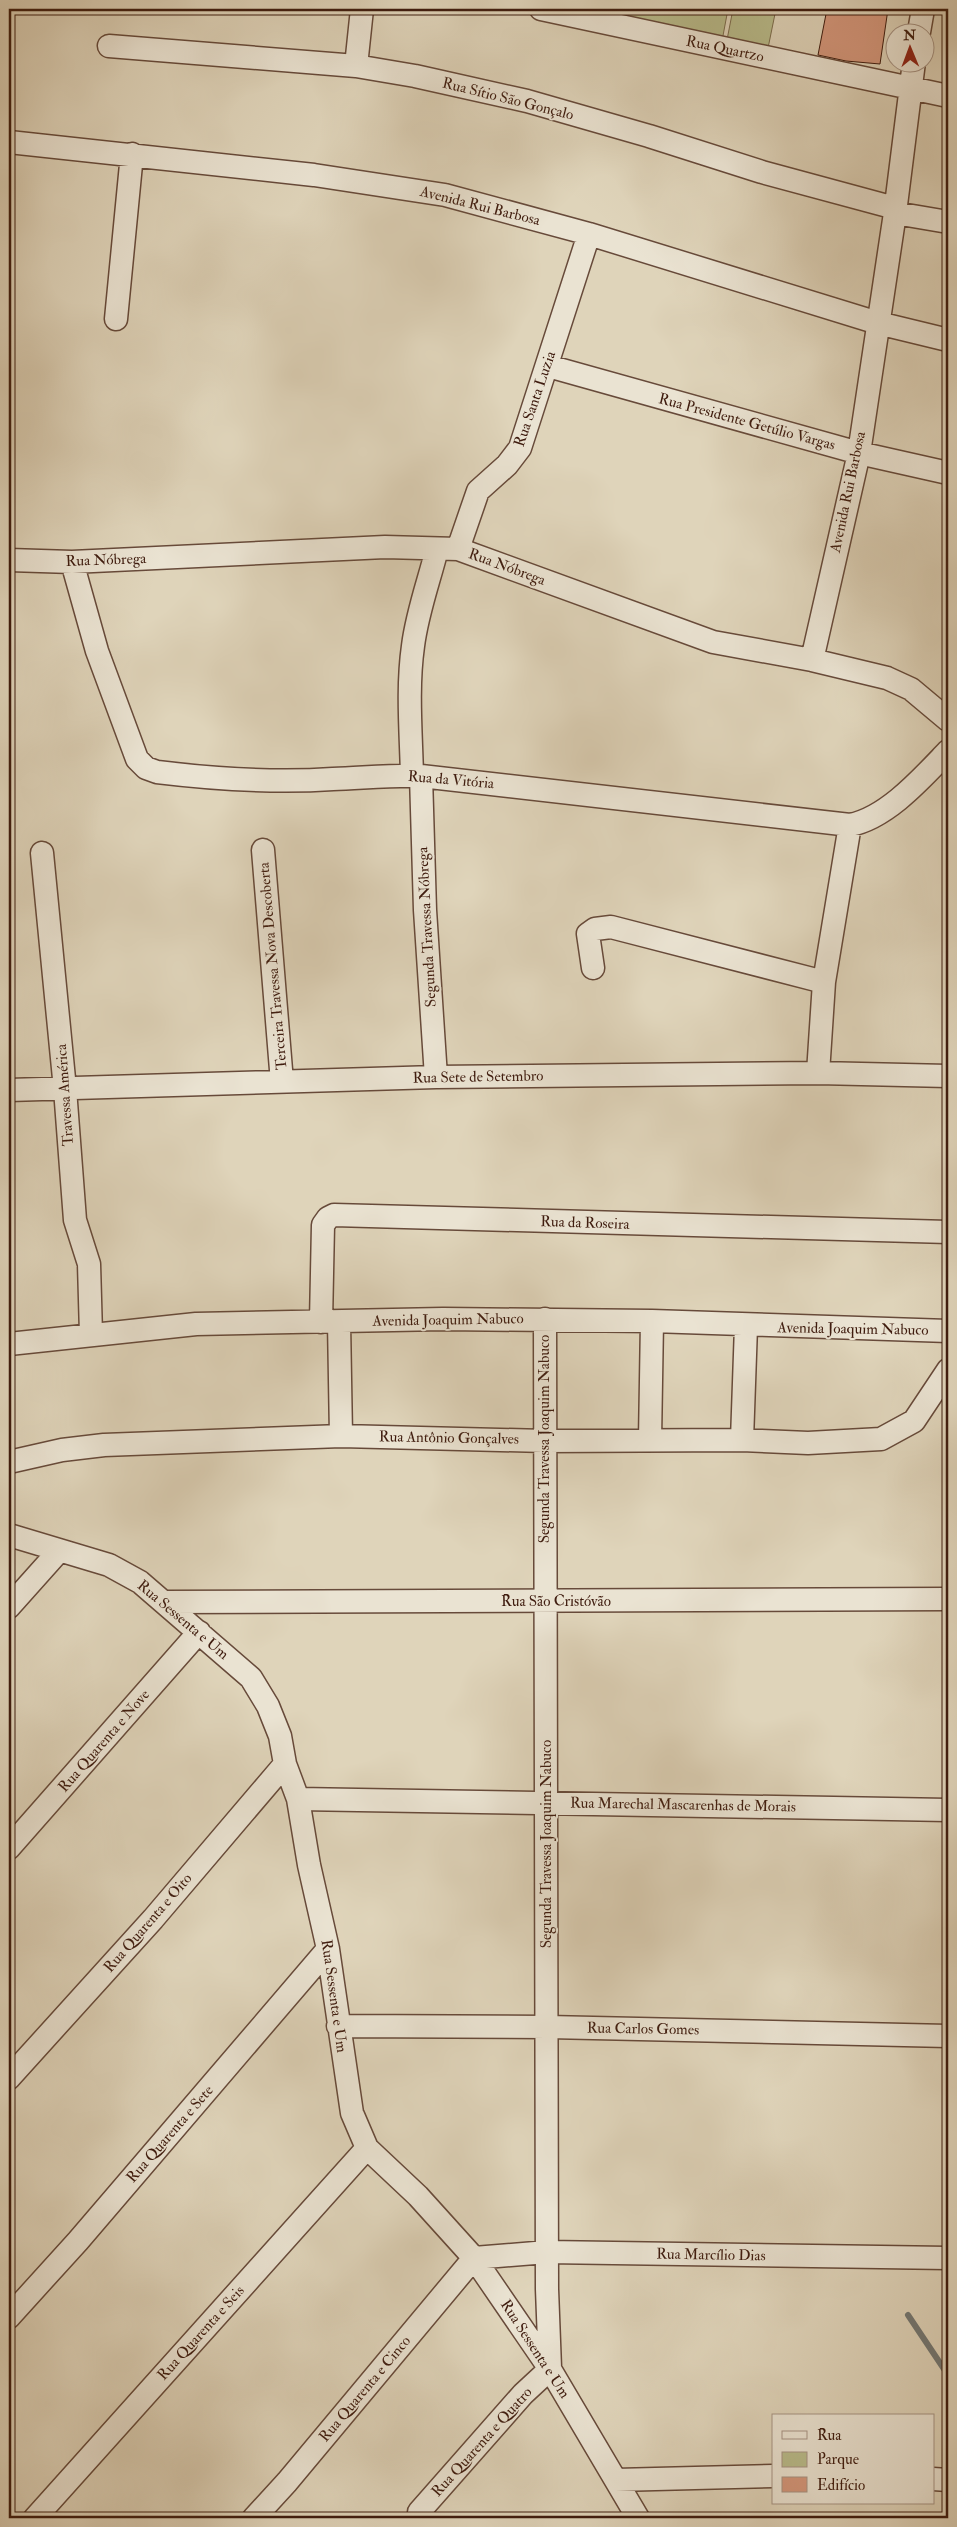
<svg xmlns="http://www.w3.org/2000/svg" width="957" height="2527" font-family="'IM FELL Double Pica',serif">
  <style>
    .green { fill: #b8bb8b; stroke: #7c6c4d }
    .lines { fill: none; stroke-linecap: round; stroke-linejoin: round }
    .stream { stroke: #737874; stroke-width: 6 }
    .building { fill: #d4977c; stroke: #3f1c0f }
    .street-casing { stroke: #674a3a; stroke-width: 25 }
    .street { stroke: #eae3d2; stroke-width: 22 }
    .labels { text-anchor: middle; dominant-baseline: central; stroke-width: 4; stroke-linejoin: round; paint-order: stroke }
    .street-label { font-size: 15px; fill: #3f1c0f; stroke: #eae3d2 }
  </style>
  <rect width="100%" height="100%" fill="#dfd4ba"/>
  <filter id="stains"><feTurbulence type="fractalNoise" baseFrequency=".004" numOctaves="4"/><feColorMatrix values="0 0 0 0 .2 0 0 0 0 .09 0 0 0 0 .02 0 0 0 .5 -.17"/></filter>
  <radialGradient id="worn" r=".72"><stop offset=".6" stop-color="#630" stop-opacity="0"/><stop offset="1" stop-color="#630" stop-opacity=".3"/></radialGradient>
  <path class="green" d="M614,9h114l-6,32 -109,-24z
    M733,9h43l-9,44 -41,-8z"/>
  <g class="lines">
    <path class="stream" d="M908,2315l40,60"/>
  </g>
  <path class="building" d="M827,9h61l-8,55 -34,-3 -28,-6z"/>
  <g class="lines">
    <g class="street-casing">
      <path id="street" d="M541,9l407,87
        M919,32l4,-23
        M109,46l247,20 59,10 112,25 122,35 113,36 133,36
        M356,66l6,-57
        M9,142l305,33 131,20 144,39 289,89 70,17
        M895,213l53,9
        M116,319l16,-165
        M548,366l311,87 89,20
        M458,549l20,-58 29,-26 13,-17 69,-214
        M9,560l63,2 313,-15 73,2 255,93 99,18 75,18 24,11 37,31
        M72,562l25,89 40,108 9,9 11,4c58,7 118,11 176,7 30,-1 58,-4 88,-3l429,49c37,-7 72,-47 98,-74
        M812,660l47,-207 36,-240 19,-151
        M412,776c-1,-43 -5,-88 1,-130 4,-33 16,-65 24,-97
        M421,776l4,134 11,167
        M263,850l19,232
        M42,853l23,236 10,131 14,44 2,70
        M593,968l-5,-34 7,-5 16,-2 213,55
        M818,1073l6,-91 26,-157
        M9,1090l427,-13 382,-4 130,3
        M545,1319l2,970 3,79
        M321,1322l2,-97 5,-7 6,-3 614,17
        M339,1322l2,114
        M9,1344l187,-20 247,-5 209,2 296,10
        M650,1440l2,-119
        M742,1440l4,-114
        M9,1462l53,-12 42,-5 237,-9 204,5 197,-1 66,3 73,-4 33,-18 34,-51
        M9,1535l100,30 31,17 111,96 17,28 12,30 5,28 13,35 11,66 19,84 24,164 15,35 51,48 56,62 76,111 88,149
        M164,1602l784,-3
        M9,1607l50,-56
        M298,1799l650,11
        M9,1848l190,-216
        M338,2026l210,1 400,9
        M9,2078l144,-159 132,-155
        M474,2258l73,-6 401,6
        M9,2317l69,-76 250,-292
        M933,2479l15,1
        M616,2480l157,-4
        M35,2518l332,-370
        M254,2518l33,-36 187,-224
        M419,2518v-6l104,-118 27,-25"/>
    </g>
    <use href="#street" class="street"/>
  </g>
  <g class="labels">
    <g class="street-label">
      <text transform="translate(725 49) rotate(12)">Rua Quartzo</text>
      <text transform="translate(508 99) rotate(14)">Rua Sítio São Gonçalo</text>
      <text transform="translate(480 206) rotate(14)">Avenida Rui Barbosa</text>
      <text transform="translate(535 399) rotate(-71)">Rua Santa Luzia</text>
      <text transform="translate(747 422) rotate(15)">Rua Presidente Getúlio Vargas</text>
      <text transform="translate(848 492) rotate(-78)">Avenida Rui Barbosa</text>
      <text transform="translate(106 560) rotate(-2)">Rua Nóbrega</text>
      <text transform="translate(507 567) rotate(20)">Rua Nóbrega</text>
      <text transform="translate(451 780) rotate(5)">Rua da Vitória</text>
      <text transform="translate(427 927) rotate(-93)">Segunda Travessa Nóbrega</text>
      <text transform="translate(273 966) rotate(-95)">Terceira Travessa Nova Descoberta</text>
      <text transform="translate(478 1077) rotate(-1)">Rua Sete de Setembro</text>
      <text transform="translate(65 1095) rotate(-94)">Travessa América</text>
      <text transform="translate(585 1223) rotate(2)">Rua da Roseira</text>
      <text transform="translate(448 1320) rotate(-1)">Avenida Joaquim Nabuco</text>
      <text transform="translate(853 1329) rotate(1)">Avenida Joaquim Nabuco</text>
      <text transform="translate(449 1438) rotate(1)">Rua Antônio Gonçalves</text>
      <text transform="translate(544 1439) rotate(-90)">Segunda Travessa Joaquim Nabuco</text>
      <text x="556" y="1601">Rua São Cristóvão</text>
      <text transform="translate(183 1620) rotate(40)">Rua Sessenta e Um</text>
      <text transform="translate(104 1741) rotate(-49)">Rua Quarenta e Nove</text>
      <text transform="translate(683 1805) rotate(1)">Rua Marechal Mascarenhas de Morais</text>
      <text transform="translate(546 1844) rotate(-90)">Segunda Travessa Joaquim Nabuco</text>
      <text transform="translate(148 1923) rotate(-49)">Rua Quarenta e Oito</text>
      <text transform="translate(334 1996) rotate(82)">Rua Sessenta e Um</text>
      <text transform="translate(643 2029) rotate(1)">Rua Carlos Gomes</text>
      <text transform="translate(170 2134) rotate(-49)">Rua Quarenta e Sete</text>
      <text transform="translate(711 2255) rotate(1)">Rua Marcílio Dias</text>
      <text transform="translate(201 2333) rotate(-48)">Rua Quarenta e Seis</text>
      <text transform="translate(535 2349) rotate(57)">Rua Sessenta e Um</text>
      <text transform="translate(365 2389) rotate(-50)">Rua Quarenta e Cinco</text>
      <text transform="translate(482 2442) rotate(-48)">Rua Quarenta e Quatro</text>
    </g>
  </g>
  <rect width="957" height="2527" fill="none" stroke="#dfd4ba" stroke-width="30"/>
  <rect x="10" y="10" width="937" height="2507" fill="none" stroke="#3f1c0f" stroke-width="2.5"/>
  <rect x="15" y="15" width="927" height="2497" fill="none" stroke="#3f1c0f"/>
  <rect x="772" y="2414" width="162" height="90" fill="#eae3d2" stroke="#a69384"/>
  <rect x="782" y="2431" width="25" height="8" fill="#eae3d2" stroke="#a69384"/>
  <text x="817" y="2440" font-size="15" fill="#3f1c0f">Rua</text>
  <rect x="782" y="2452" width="25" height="15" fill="#b8bb8b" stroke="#a69384"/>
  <text x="817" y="2464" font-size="15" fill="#3f1c0f">Parque</text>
  <rect x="782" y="2477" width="25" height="15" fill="#d4977c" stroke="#a69384"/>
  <text x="817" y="2490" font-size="15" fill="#3f1c0f">Edifício</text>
  <g transform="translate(910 48) rotate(359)"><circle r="24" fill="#eae3d2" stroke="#a69384"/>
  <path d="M0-4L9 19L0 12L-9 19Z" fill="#8f2418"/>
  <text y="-8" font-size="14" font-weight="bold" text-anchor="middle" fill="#3f1c0f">N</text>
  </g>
  <rect width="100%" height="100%" filter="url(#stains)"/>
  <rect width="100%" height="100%" fill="url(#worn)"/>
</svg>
